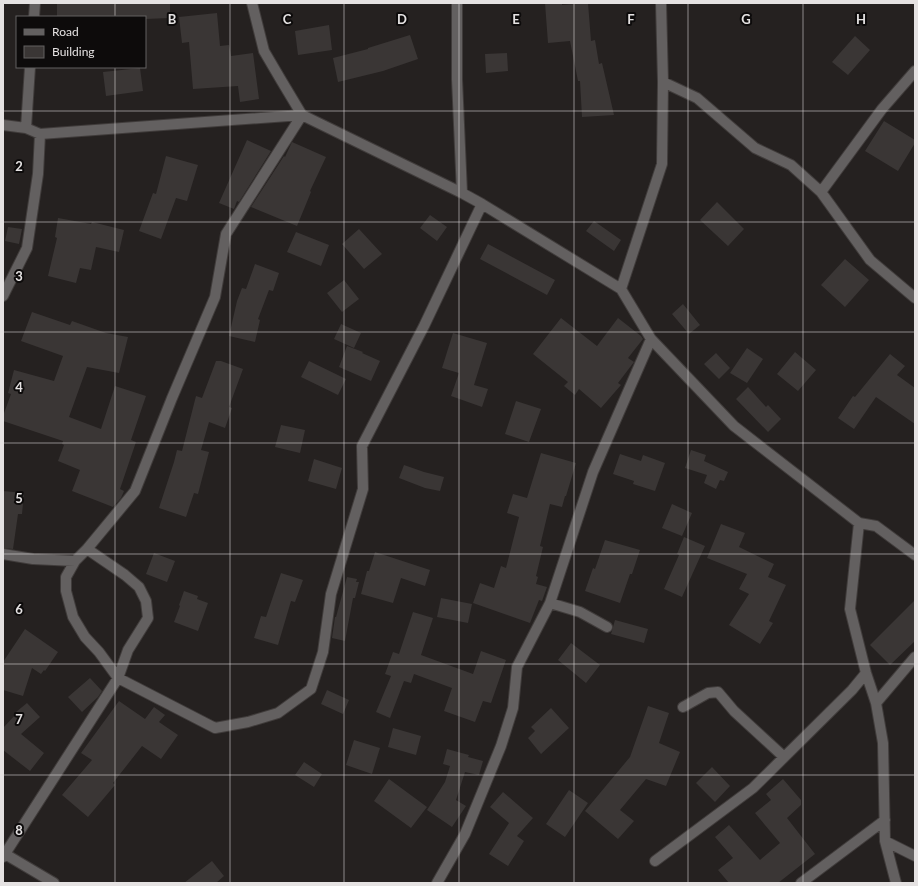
<svg xmlns="http://www.w3.org/2000/svg" width="918" height="886" font-family="Lato,sans-serif">
  <style>
    .building { fill: #3a3635 }
    .lines { fill: none; stroke-linecap: round; stroke-linejoin: round }
    .minor-casing { stroke: #403c3b; stroke-width: 12 }
    .minor { stroke: #636060; stroke-width: 10 }
    .grid { fill: none; stroke: #e5e2e2; stroke-width: 1; stroke-opacity: 0.55 }
    .grid-label { font-size: 13px; text-anchor: middle; font-weight: bold; fill: #e5e2e2; stroke: #0d0b0b; stroke-width: 4; stroke-linejoin: round; paint-order: stroke }
  </style>
  <rect width="100%" height="100%" fill="#252120"/>
  <path class="building" d="M57,3h113v15l-25,1v-2h-88z
    M545,3h17v2l26,-2 3,38 4,-1 4,24 3,-1 12,52 -32,2 -2,-36h-2l-8,-40 -22,2z
    M217,13l3,33 9,-1 2,11 22,-3 6,46 -19,3 -2,-16 -45,3 -4,-47 -7,1 -3,-26z
    M329,25l3,25 -34,5 -3,-24z
    M410,35l8,24 -35,12 -45,11 -5,-24 35,-9v-1z
    M855,36l15,14 -22,25 -16,-13z
    M507,53l1,18 -22,2 -1,-19z
    M140,68l3,23 -37,5 -3,-24z
    M884,121l31,19v3l-17,28 -33,-20z
    M247,140l24,11 -32,51 -2,-1 -3,8 -15,-6z
    M292,142l34,15 -16,34 1,1 -14,34 -46,-19 33,-51 1,1z
    M166,156l32,9 -11,36 -11,-3 -15,41 -22,-8 14,-38 3,1z
    M717,202l27,27 -16,17 -28,-26z
    M430,215l17,12 -10,14 -17,-13z
    M58,218l33,6 1,-2 32,8 -5,22 -23,-5 -5,23 -11,-2 -4,15 -28,-7 9,-38 -2,-1z
    M594,221l27,19 -7,11 -28,-20z
    M8,227l14,2 -3,15 -14,-3z
    M359,229l23,25 -18,15 -22,-25z
    M296,232l33,13 -8,21 -34,-14z
    M488,244l67,36 -8,15 -67,-36z
    M845,259l24,21 -24,27 -24,-22z
    M255,264l24,9 -6,18 -4,-1 -11,29 2,1 -5,22 -26,-6 8,-35 5,-13 4,1z
    M344,280l15,19 -17,13 -15,-19z
    M683,304l17,21 -11,9 -17,-20z
    M32,312l38,13 2,-4 34,12 22,4 -9,36 -32,-6 -18,50 32,12 14,-43 31,10 -15,44 5,2 -16,47 4,2 -3,7 -8,9 -41,-16 8,-21 -22,-9 6,-16 -2,-1 1,-3 -60,-20v-5l8,-22 -3,-1 6,-23 40,11 9,-25 -42,-15z
    M561,318l36,28 21,-28 23,18 2,3 -15,19 6,4 -16,21 3,2 -20,23 -22,-19 -4,6 -11,-9 4,-4 -35,-28z
    M341,324l20,9 -7,15 -20,-9z
    M453,333l34,10 -13,42 14,4 -6,18 -31,-11 8,-23 -17,-5z
    M347,346l16,6 -1,1 18,8 -9,20 -32,-14z
    M747,348l16,11 -16,24 -17,-10z
    M795,352l21,18 -18,21 -21,-17z
    M716,353l14,15 -11,11 -15,-15z
    M890,354l15,12 -8,9 18,13v36l-39,-27 -22,32 -16,-11 15,-22 2,1z
    M216,361h5l22,8 -14,38 3,1 -7,20 -16,-6 -8,28 8,2 -11,42 -4,-1 -8,24 -27,-9 15,-46 3,-12 5,1 14,-55 6,2z
    M309,361l37,18 -8,16 -37,-18z
    M748,387l18,20 2,-2 13,14 -13,13 -32,-33z
    M516,401l25,8 -12,33 -24,-8z
    M281,425l24,5 -5,23 -25,-6z
    M691,450l15,5 -2,6 24,11 -4,9 -4,-1 -4,9 -12,-6 3,-8 -22,-7z
    M541,453l35,10 -10,33h-1l-3,11 -12,-3 -10,42 3,1 -7,29 2,1 -2,7 11,3 -5,14 -3,-1 -9,23 -57,-20 7,-20 14,5 7,-22 5,2 13,-51 -12,-4 6,-19 14,4z
    M620,454l21,7 2,-6 22,8 -10,28 -22,-7 1,-3 -21,-7z
    M314,459l28,9 -6,21 -28,-8z
    M404,465l20,7 20,5 -4,14 -15,-3 -26,-10z
    M3,491l21,2 -2,21h-4l-5,35 -10,-1z
    M672,504l20,9 -10,23 -20,-8z
    M721,524l24,9 -6,14 35,17 -6,13 18,8 -17,36 4,2 -13,21 -31,-19 20,-31 -10,-5 8,-15 -40,-16z
    M684,537l21,9 -23,51 -18,-8 15,-34 -2,-1z
    M605,540l35,10 -8,24h-2l-10,29 -35,-12 8,-23 2,1z
    M375,552l55,18 -5,16 -24,-8 -8,25 -32,-9 6,-23h2z
    M154,553l21,8 -8,21 -21,-8z
    M281,573l22,7 -8,22 -4,-1 -13,44 -24,-7 7,-22 5,1z
    M347,577l10,2 -1,3h3l-4,16h-2l-8,43 -13,-3 3,-21h1z
    M184,591l14,5 -1,3 11,4 -10,28 -24,-9 6,-16 -1,-1z
    M441,598l31,6 -4,19 -31,-6z
    M915,600v41l-25,24 -20,-20z
    M413,612l20,6 -12,37 52,19 8,-23 25,9 -15,43 -8,-2 -8,21 -31,-11 8,-23 -38,-14 -3,9 -7,-2 -14,37 -14,-6 15,-36 -6,-2 8,-22 6,2z
    M615,620l33,9 -4,14 -33,-9z
    M25,629l33,23 -13,19 -1,-1 -3,4 -9,-6 -9,28 -20,-6v-28z
    M571,643l29,22 -14,18 -28,-23z
    M90,678l12,13 -4,6 -16,15 -14,-15z
    M327,690l22,10 -6,14 -22,-10z
    M119,701l26,18 9,-12 11,8 -6,7 19,13 -17,24 -19,-13 -29,37 2,2 -27,32 -26,-22 30,-35 -11,-7z
    M27,703l13,14 -19,17 23,19 -14,18 -27,-21v-22l14,-15 -1,-1z
    M648,706l21,7 -10,30 21,9 -14,34 -20,-7 -26,31 14,11 -16,18 -33,-28 45,-54z
    M551,708l18,20 -28,26 -13,-16 7,-7 -4,-4z
    M393,728l28,8 -5,19 -28,-8z
    M354,740l26,8 -8,26 -26,-9z
    M447,749l22,6 -1,2 15,4 -4,14 -14,-3 -9,28 10,6 -14,21 -25,-17 18,-28 5,-16 -7,-2z
    M304,762l18,12 -8,13 -19,-12z
    M712,767l18,19 -15,16 -19,-19z
    M389,779l38,28 -16,21 -37,-27z
    M783,779l18,21v5l-14,13 28,36 -37,29h-49l-11,-13 15,-12 -18,-21 14,-12 31,35 20,-17 -25,-30 16,-13 -5,-6z
    M569,790l19,13 -23,34 -19,-13z
    M503,792l30,26 -16,18 7,5 -16,25 -19,-12 20,-31 -19,-16z
    M212,861l12,15 -8,7h-32z"/>
  <g class="lines">
    <g class="minor-casing">
      <path id="minor" d="M252,3l12,48 17,29 21,35 160,78 20,11 139,85 30,50 83,87 125,97 17,3 39,29
        M457,3v76l5,114
        M34,17l1,-14
        M30,67l-4,61 14,6 262,-19
        M663,82l34,16 58,50 36,17 30,27 49,68 45,38
        M3,125l23,3
        M821,192l61,-83 33,-38
        M621,289l41,-125 1,-82 -2,-79
        M3,296l24,-48 11,-74 2,-40
        M859,523l-9,86 16,64 10,30 7,40 2,98 11,42
        M3,554l30,5 42,2 12,-12 48,-58 37,-93 43,-101 11,-63 76,-119
        M75,561l-9,16v14l7,26 12,20 14,15 19,26 10,-28 20,-32 -2,-17 -7,-14 -14,-12 -38,-26
        M550,603l43,-131 58,-133
        M876,703l39,-46
        M683,707l25,-14 10,-1 16,19 50,46
        M885,841l30,15
        M5,854l49,29
        M3,857l115,-179 97,50 33,-6 30,-9 33,-24 12,-37 8,-58 32,-105 -1,-43 62,-120 58,-122
        M655,861l98,-73 99,-98 14,-17
        M437,883l28,-49 36,-88 12,-38 4,-41 33,-64 30,9 27,15
        M801,883l84,-63"/>
    </g>
    <use href="#minor" class="minor"/>
  </g>
  <path class="grid" d="M115,3v14M230,3v880M344,3v880M459,3v880M574,3v880M688,3v880M803,3v880M115,67v816M3,111h912M3,222h912M3,332h912M3,443h912M3,554h912M3,664h912M3,775h912"/>
  <g class="grid-label">
    <text x="172" y="24">B</text>
    <text x="287" y="24">C</text>
    <text x="402" y="24">D</text>
    <text x="516" y="24">E</text>
    <text x="631" y="24">F</text>
    <text x="746" y="24">G</text>
    <text x="861" y="24">H</text>
    <text x="19" y="171">2</text>
    <text x="19" y="281">3</text>
    <text x="19" y="392">4</text>
    <text x="19" y="503">5</text>
    <text x="19" y="614">6</text>
    <text x="19" y="724">7</text>
    <text x="19" y="835">8</text>
  </g>
  <rect width="918" height="886" fill="none" stroke="#e5e2e2" stroke-width="8"/>
  <rect x="16" y="16" width="130" height="52" fill="#0d0b0b" stroke="#636161"/>
  <rect x="24" y="29" width="20" height="6" fill="#636060" stroke="#636161"/>
  <text x="52" y="36" font-size="12" fill="#e5e2e2">Road</text>
  <rect x="24" y="46" width="20" height="12" fill="#3a3635" stroke="#636161"/>
  <text x="52" y="56" font-size="12" fill="#e5e2e2">Building</text>
</svg>
